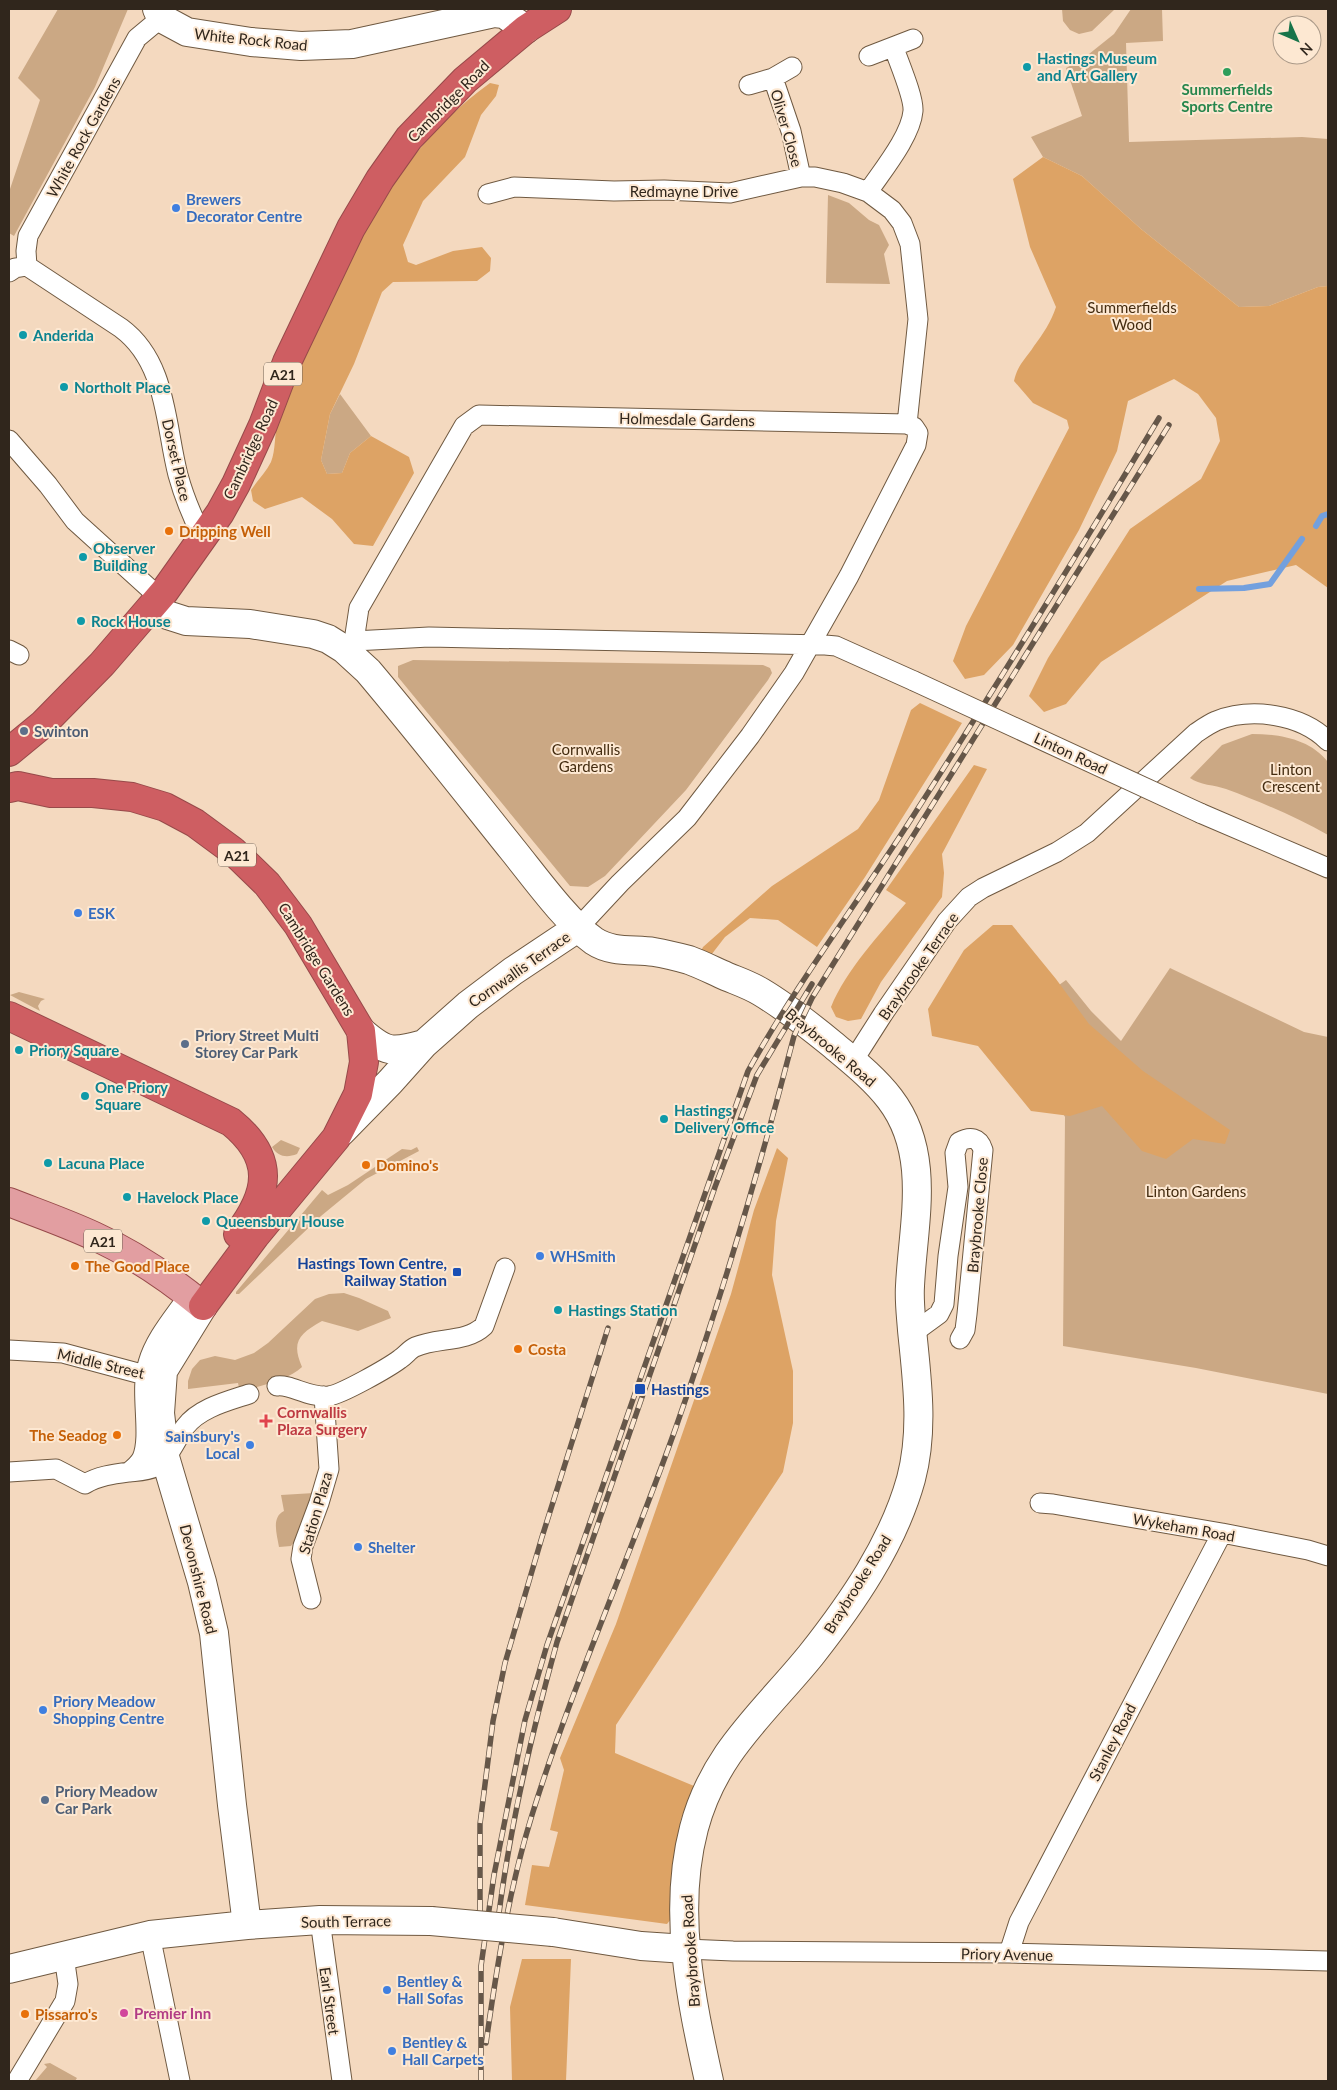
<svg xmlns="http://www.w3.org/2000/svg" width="1337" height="2090" font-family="Lato,sans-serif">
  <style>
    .green { fill: #cba884 }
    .forest { fill: #dda365 }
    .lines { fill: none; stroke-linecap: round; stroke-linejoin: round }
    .stream { stroke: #73a0de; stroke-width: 6 }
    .street-casing { stroke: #6f5941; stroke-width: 21 }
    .secondary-casing { stroke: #6f5941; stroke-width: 30 }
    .primary-casing { stroke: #974a4a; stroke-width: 30 }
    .highway-casing { stroke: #974a4a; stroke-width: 30 }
    .street { stroke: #fff; stroke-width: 19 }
    .secondary { stroke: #fff; stroke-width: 28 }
    .primary { stroke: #e29ea1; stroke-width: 28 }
    .highway { stroke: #ce5e62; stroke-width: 28 }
    .rail-casing { stroke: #665749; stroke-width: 5.5 }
    .rail { stroke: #fde8d2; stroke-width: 4; stroke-dasharray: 11; stroke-linecap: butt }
    .street-bridge-casing { stroke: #6f5941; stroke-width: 21; stroke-linecap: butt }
    .secondary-bridge-casing { stroke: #6f5941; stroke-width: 30; stroke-linecap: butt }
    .street-bridge { stroke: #fff; stroke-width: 19 }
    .secondary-bridge { stroke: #fff; stroke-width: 28 }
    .culture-dot { fill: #0f9aa8; stroke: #fde8d2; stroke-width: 2 }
    .leisure-dot { fill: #2e9e5b; stroke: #fde8d2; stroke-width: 2 }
    .shop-dot { fill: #3f7fe0; stroke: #fde8d2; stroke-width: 2 }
    .food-dot { fill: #e8710a; stroke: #fde8d2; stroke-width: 2 }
    .service-dot { fill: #5c6f8a; stroke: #fde8d2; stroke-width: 2 }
    .transit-dot { fill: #1a4fb4; stroke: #fde8d2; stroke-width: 2 }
    .health-dot { fill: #e0444e; stroke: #fde8d2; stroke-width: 2 }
    .hotel-dot { fill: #d1479c; stroke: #fde8d2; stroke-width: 2 }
    .labels { text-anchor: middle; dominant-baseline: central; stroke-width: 4; stroke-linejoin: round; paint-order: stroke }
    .shield { fill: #fde8d2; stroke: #6e6053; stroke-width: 1 }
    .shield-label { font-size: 14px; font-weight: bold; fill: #30261c }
    .street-label { font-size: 15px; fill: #30261c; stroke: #fde8d2 }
    .culture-label { font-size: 15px; font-weight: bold; fill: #0d838f; stroke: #fde8d2; text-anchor: start }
    .leisure-label { font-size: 15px; font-weight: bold; fill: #27864d; stroke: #fde8d2 }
    .shop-label { font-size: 15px; font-weight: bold; fill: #366cbe; stroke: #fde8d2; text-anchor: start }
    .park-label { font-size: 15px; fill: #442c10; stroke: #fde8d2 }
    .food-label { font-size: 15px; font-weight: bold; fill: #c56008; stroke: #fde8d2; text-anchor: start }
    .service-label { font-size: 15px; font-weight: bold; fill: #4e5e75; stroke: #fde8d2; text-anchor: start }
    .transit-label { font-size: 15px; font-weight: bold; fill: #164399; stroke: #fde8d2; text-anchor: end }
    .health-label { font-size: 15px; font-weight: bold; fill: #be3a42; stroke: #fde8d2; text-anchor: start }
    .hotel-label { font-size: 15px; font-weight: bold; fill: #b23c85; stroke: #fde8d2; text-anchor: start }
  </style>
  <rect width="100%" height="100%" fill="#f4d9bf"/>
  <path class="green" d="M58,9h70l-33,78 -81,149 -5,-3v-41l31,-92 -22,-22z
    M1062,9h53l-23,22 -13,3 -9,-4 -7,-9z
    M1131,9h31l1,32 -37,2 3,99 173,-5 26,2v147l-10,1 -49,19 -30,1 -98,-78 -59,-53 -39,-19 -12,-20 51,-21 -16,-48 18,-10 30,-24z
    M828,195l21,8 20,17 10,5 10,20 -5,9 6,30 -64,-1z
    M340,394l31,42 -21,17 -8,20 -15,1 -6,-14 9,-46z
    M413,660l350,5 7,3 2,5 -4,7 -82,110 -81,86 -17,11 -18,-1 -172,-209v-11z
    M1252,734c27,0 58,5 76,28v73c-32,-18 -67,-33 -102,-46 -11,-4 -27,-4 -36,-11l32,-33z
    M1170,968l134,64 24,5v357l-132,-26 -133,-22 2,-229 -15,-28 -26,-79 42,-30 25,31 30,30z
    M19,992l26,7 -4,2 -3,5 2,5 -30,-16z
    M281,1140l19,8 -3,6c-10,4 -19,3 -25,-7z
    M417,1147l2,4 -53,28 -45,37 -82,78h-3v-2l86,-102 6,5 20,-10 54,-36 9,1z
    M344,1293l15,5 29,13 3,7 -33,13 -36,-10c-23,13 -31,21 -20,46 -13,13 -44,19 -62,25l-2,-9 -50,6v-8l4,-12 8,-9 15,-4 20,4 19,-7 14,-10 47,-44 14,-5z
    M314,1493l-16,43 -7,10 -12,1c-2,-12 -8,-30 5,-36l-3,-16z
    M50,2063l27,15 -2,3h-40l12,-14 -3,-3z"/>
  <path class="forest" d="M490,83l9,2 -3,11 -15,19 -16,42 -42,44 -20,44 5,17 8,3 37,-14 29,-4 9,11 -1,13 -13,10 -84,1 -11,10 -28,72 -24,50 -9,46 6,14 15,-1 8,-20 21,-17 38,21 5,16 -41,73 -19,-2 -22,-25 -30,-22 -37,12 -12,-8 -2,-11c6,-9 15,-18 20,-28 5,-12 3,-28 7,-41 4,-13 11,-26 16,-38 43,-111 97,-229 196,-300z
    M1043,157l39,19 59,53 98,78 30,-1 49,-19 10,-1v302l-32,-23 -69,16 -126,81 -35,42 -22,8 -15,-16 19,-38 82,-129 71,-50 19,-38 -4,-23 -18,-24 -24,-15 -46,22 -11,50 -38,79 -66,115 -29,30 -19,4 -12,-18 13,-35 103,-198 -2,-8 -34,-17 -19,-22c4,-17 11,-21 20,-35 9,-12 17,-24 22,-39l-26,-60 -17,-68z
    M920,703l42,20 -97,154 -48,70 -39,-27 -28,-2 -25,19 -17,22 -10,-1 5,-11 69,-61 86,-57 21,-29 32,-90z
    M974,765l13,4 -45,85 2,19 -2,24 -61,85 -20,37 -13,2 -12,-4 -5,-10c15,-37 49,-73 75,-104l-20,-13z
    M993,925h19l44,54 33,45 54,47 87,59 -5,14 -32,-5 -27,20 -24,-8 -40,-45 -32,10 -39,-5 -53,-65 -46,-10 -4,-27 36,-59z
    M777,1148l11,10 -12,63 -4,54 21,96v52l-10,49 -167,253 -1,28 79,33 -13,33 -7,37 -3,63 -4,5 -142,-19 7,-40 17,2 9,-35 -8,-2 14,-60 -4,-12 56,-134 115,-330 23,-84z
    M522,1959h49l-5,122h-54l-2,-74z"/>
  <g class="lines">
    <path class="stream" d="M1316,526l6,-10 6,-2
      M1199,589l45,-1 26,-4 32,-45"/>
    <g class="street-casing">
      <path id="street" d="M869,56l44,-17
        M773,78l18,53 10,46
        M749,85l24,-7 19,-11
        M868,192c14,-21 43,-56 45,-81 1,-14 -14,-48 -19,-63
        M488,194l26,-7 100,4 50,-1 66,3 71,-16h14l28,6 25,9 24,18 10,13 8,21 8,75 -11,105
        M27,266l94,62c46,34 44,96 57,147 6,22 14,41 24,61
        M27,266l-1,-15 2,-15 109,-198 24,-20
        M9,272l6,-4 12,-2
        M9,440l39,45 27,36 85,77
        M354,641l5,-33 105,-182 15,-11 428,9 7,3 4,6 -2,12 -67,131 -55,97 -44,63 -63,82 -67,65 -41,44
        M345,648l9,-7 75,-4 396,8 11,1 78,35
        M9,650l10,5
        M1200,813l128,55
        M853,1061l30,-47 64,-93 22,-24 14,-9 74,-36 30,-19 109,-100c6,-4 13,-9 20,-12 35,-14 85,-7 112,20
        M913,1333l26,-19 5,-10 4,-48 10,-69 -3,-34 4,-11c11,-6 20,-5 24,8l-16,164 -2,16 -5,9
        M9,1350l54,3 82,22 12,-2
        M277,1386c14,-2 31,12 52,10 13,-2 59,-28 71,-37 6,-4 10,-10 15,-12 23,-10 51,-4 69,-21l21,-58
        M9,1472l47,-3 29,15c13,-8 29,-10 44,-12 9,-1 18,-1 26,-5 14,-8 21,-28 30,-40 14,-19 43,-26 64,-33
        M129,1472c5,-4 10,-8 13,-14 10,-23 -3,-66 6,-95 7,-25 27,-47 41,-68
        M1040,1503l13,1 169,29 86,17 20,6
        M311,1599l-10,-40 2,-13 16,-43 10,-34 -5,-73
        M320,1920l22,161
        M150,1935l30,146
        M686,1949l47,2 276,2 319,8
        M1009,1953l10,-31 203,-389
        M17,2081l48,-80 3,-17 -4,-28"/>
    </g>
    <g class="secondary-casing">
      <path id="secondary" d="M157,9l4,9 26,14 64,10 50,4 51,-2 142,-31 10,1 22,15
        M152,608l9,5 25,8 64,3 63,10 15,5 16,10 24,22c49,58 96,118 144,178 22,27 54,72 82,92 18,12 40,8 60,11 12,2 24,5 35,8 11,4 21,9 32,14 13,6 27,10 40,18 25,15 49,34 71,52 20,17 41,33 58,55 42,55 23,124 20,187 -1,15 1,30 2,44 5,50 12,100 -1,149 -18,65 -59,124 -100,176 -47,58 -97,97 -117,173 -22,83 -3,171 15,253
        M361,1031c25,22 31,22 63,13
        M341,1132l49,-50 34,-38 44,-39 45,-34 66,-44
        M203,1306l-40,65 -3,42 5,44 37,125 12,51 18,172 15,120
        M553,1932l88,14 45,3
        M9,1969l141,-34 97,-10 73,-5 111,1"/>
    </g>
    <g class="primary-casing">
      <path id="primary" d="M9,1202c28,11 57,21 85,34 40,18 75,42 109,70"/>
    </g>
    <g class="highway-casing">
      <path id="highway" d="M9,752l34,-28 59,-60 62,-72 56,-79 16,-29 27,-59 24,-63 64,-134 29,-49 29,-41 56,-58 61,-51 31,-20
        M9,788l9,-2 33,7h42l39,4 33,10 30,16 38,28 34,33 31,41 63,106 3,31 -6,32 -22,44 -81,98 -52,70
        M9,1016l222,106c44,36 39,70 7,112"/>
    </g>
    <use href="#street" class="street"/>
    <use href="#secondary" class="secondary"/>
    <use href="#primary" class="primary"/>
    <use href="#highway" class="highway"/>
    <g class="rail-casing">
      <path id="rail" d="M480,1933v-109l13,-103 12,-58 37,-126 66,-209
        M496,1938c11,-101 34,-199 61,-296l158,-455 42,-112 55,-91
        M486,2043c11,-77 23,-154 46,-228 41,-132 98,-258 144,-388 45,-128 84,-259 118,-391l18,-38 357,-573
        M481,2081v-115l13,-91 31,-155 22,-75 201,-574c48,-86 107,-165 160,-247 86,-134 169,-269 251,-406"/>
    </g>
    <use href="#rail" class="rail"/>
    <g class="street-bridge-casing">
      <path id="street-bridge" d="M914,681l286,132"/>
    </g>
    <g class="secondary-bridge-casing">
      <path id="secondary-bridge" d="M431,1921l122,11"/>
    </g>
    <use href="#street-bridge" class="street-bridge"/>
    <use href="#secondary-bridge" class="secondary-bridge"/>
  </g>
  <g class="culture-dot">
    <circle cx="1027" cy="67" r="5"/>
    <circle cx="23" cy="335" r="5"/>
    <circle cx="64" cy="387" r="5"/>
    <circle cx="83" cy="557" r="5"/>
    <circle cx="81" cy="621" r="5"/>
    <circle cx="19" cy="1050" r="5"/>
    <circle cx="85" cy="1096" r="5"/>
    <circle cx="664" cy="1119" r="5"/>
    <circle cx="48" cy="1163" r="5"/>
    <circle cx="127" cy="1197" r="5"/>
    <circle cx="206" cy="1221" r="5"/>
    <circle cx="558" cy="1310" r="5"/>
  </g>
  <circle class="leisure-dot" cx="1227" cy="72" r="5"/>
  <g class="shop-dot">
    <circle cx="176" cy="208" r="5"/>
    <circle cx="78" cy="913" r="5"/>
    <circle cx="540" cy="1256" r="5"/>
    <circle cx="250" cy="1445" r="5"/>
    <circle cx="358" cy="1547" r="5"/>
    <circle cx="43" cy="1710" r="5"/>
    <circle cx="387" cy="1990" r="5"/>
    <circle cx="392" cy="2051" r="5"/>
  </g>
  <g class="food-dot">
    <circle cx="169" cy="531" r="5"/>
    <circle cx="366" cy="1165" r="5"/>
    <circle cx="75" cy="1266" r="5"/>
    <circle cx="518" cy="1349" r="5"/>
    <circle cx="117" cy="1435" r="5"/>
    <circle cx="25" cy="2014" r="5"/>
  </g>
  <g class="service-dot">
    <circle cx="24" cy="731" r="5"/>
    <circle cx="185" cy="1044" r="5"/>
    <circle cx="45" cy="1800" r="5"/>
  </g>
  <g class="transit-dot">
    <rect x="452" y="1267" width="10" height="10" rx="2.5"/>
    <rect x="634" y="1383" width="12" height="12" rx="2.5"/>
  </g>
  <path class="health-dot" d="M263.5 1413.5h5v5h5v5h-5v5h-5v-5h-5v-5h5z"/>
  <circle class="hotel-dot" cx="124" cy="2013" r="5"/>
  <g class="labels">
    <g class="shield">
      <rect x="264" y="362.5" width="38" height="23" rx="4"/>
      <rect x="218" y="843.5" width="38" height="23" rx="4"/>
      <rect x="84" y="1229.5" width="38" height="23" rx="4"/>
    </g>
    <g class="shield-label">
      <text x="283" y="374">A21</text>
      <text x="237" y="855">A21</text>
      <text x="103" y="1241">A21</text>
    </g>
    <g class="street-label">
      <text transform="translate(251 39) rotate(6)">White Rock Road</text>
      <text transform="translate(448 101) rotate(-45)">Cambridge Road</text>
      <text transform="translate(787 128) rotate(74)">Oliver Close</text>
      <text transform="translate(83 137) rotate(-61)">White Rock Gardens</text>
      <text x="684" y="191">Redmayne Drive</text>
      <text transform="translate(687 419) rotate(1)">Holmesdale Gardens</text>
      <text transform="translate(250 449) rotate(-65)">Cambridge Road</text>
      <text transform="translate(177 460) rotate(77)">Dorset Place</text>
      <text transform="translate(1071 753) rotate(25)">Linton Road</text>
      <text transform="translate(317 959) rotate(58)">Cambridge Gardens</text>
      <text transform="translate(918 966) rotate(-55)">Braybrooke Terrace</text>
      <text transform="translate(519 969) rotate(-35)">Cornwallis Terrace</text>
      <text transform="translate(831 1047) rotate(40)">Braybrooke Road</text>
      <text transform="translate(977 1215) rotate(-85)">Braybrooke Close</text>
      <text transform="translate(101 1363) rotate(13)">Middle Street</text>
      <text transform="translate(315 1513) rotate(-74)">Station Plaza</text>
      <text transform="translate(1184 1527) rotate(10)">Wykeham Road</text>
      <text transform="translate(199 1579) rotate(76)">Devonshire Road</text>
      <text transform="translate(857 1584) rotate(-58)">Braybrooke Road</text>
      <text transform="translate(1112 1742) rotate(-63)">Stanley Road</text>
      <text transform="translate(346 1921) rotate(-1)">South Terrace</text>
      <text transform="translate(690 1951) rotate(-94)">Braybrooke Road</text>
      <text transform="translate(1007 1954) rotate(1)">Priory Avenue</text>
      <text transform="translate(330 2001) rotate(82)">Earl Street</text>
    </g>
    <g class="culture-label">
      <text x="1037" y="58">Hastings Museum<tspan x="1037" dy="17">and Art Gallery</tspan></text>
      <text x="33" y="335">Anderida</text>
      <text x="74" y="387">Northolt Place</text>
      <text x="93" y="548">Observer<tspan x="93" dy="17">Building</tspan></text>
      <text x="91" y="621">Rock House</text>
      <text x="29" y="1050">Priory Square</text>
      <text x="95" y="1087">One Priory<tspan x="95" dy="17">Square</tspan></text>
      <text x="674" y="1110">Hastings<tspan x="674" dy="17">Delivery Office</tspan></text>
      <text x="58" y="1163">Lacuna Place</text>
      <text x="137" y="1197">Havelock Place</text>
      <text x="216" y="1221">Queensbury House</text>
      <text x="568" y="1310">Hastings Station</text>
    </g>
    <g class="leisure-label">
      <text x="1227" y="89">Summerfields<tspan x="1227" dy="17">Sports Centre</tspan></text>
    </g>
    <g class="shop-label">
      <text x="186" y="199">Brewers<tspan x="186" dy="17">Decorator Centre</tspan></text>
      <text x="88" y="913">ESK</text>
      <text x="550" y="1256">WHSmith</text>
      <text x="240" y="1436" text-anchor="end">Sainsbury's<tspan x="240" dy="17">Local</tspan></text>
      <text x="368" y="1547">Shelter</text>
      <text x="53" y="1701">Priory Meadow<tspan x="53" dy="17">Shopping Centre</tspan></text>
      <text x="397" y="1981">Bentley &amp;<tspan x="397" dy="17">Hall Sofas</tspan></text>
      <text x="402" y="2042">Bentley &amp;<tspan x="402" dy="17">Hall Carpets</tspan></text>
    </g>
    <g class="park-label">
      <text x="1132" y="307">Summerfields<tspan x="1132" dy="17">Wood</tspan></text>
      <text x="586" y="749">Cornwallis<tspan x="586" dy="17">Gardens</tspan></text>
      <text x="1291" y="769">Linton<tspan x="1291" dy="17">Crescent</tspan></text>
      <text x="1196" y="1191">Linton Gardens</text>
    </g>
    <g class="food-label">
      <text x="179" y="531">Dripping Well</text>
      <text x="376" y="1165">Domino's</text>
      <text x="85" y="1266">The Good Place</text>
      <text x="528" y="1349">Costa</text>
      <text x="107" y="1435" text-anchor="end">The Seadog</text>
      <text x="35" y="2014">Pissarro's</text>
    </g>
    <g class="service-label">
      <text x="34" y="731">Swinton</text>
      <text x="195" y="1035">Priory Street Multi<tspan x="195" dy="17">Storey Car Park</tspan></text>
      <text x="55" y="1791">Priory Meadow<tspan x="55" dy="17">Car Park</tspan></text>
    </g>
    <g class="transit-label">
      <text x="447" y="1263">Hastings Town Centre,<tspan x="447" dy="17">Railway Station</tspan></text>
      <text x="651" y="1389" text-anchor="start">Hastings</text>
    </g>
    <g class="health-label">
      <text x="277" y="1412">Cornwallis<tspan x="277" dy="17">Plaza Surgery</tspan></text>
    </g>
    <g class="hotel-label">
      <text x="134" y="2013">Premier Inn</text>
    </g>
  </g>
  <rect width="1337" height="2090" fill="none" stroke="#30261c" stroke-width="20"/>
  <g transform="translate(1297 40) rotate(135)"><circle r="24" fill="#fde8d2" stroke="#ab9a89"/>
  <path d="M0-4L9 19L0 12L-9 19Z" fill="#18744a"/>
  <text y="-8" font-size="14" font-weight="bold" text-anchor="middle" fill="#30261c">N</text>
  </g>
</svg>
